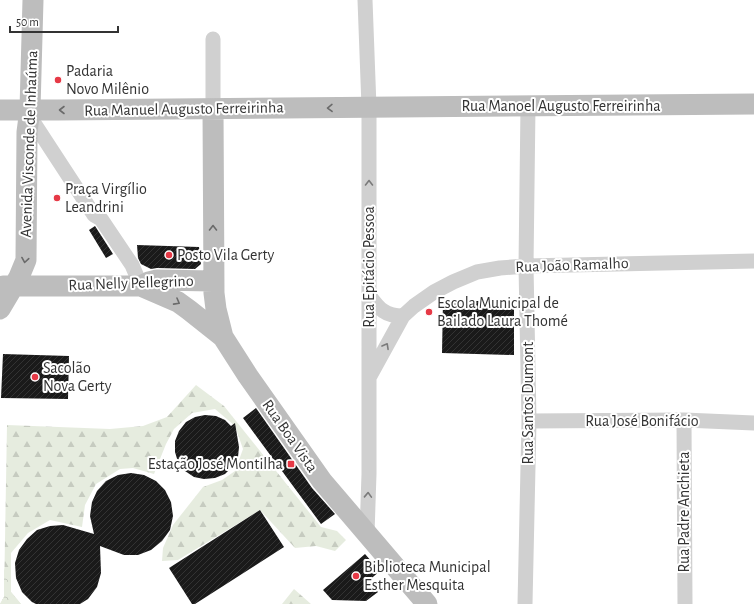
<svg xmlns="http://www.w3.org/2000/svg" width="754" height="604" font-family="'Alegreya Sans',sans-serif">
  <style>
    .forest { fill: url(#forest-firs) }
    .park { fill: url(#park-crowns) }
    .building { fill: url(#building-hatch) }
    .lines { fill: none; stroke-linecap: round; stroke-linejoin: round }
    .street { stroke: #d0d0d0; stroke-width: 15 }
    .secondary { stroke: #bdbdbd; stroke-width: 21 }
    .oneway { stroke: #6a6a6a }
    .oneway2 { stroke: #7a7a7a }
    .poi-dot { fill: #e63946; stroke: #fff; stroke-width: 1.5 }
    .labels { text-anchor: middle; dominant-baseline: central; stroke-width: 4; stroke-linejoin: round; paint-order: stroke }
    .poi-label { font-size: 16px; fill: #333; stroke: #fff; text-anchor: start }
    .street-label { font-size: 16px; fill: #333; stroke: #fff }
  </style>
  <defs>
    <pattern id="forest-firs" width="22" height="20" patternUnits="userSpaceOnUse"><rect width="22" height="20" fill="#e6ecdf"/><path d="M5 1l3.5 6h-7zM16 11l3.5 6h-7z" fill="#c6cbc0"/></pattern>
    <pattern id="park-crowns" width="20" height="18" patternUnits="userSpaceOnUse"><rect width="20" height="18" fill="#e6ecdf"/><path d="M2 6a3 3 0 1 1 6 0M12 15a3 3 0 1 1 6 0" fill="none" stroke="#c6cbc0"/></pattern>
    <pattern id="building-hatch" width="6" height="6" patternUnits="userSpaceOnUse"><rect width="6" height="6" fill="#1a1a1a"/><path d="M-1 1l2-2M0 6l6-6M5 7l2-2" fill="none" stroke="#333"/></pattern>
  </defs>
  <rect width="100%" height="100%" fill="#fff"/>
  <path class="forest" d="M196,385l28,21 97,121 16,4 9,9 -11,11 -19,-5 -21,2 -35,-38 -82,50 -16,1 1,-13 10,-23 30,-38 19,-7 13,-9 8,-22 -8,-23 -20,-17 -23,4 -18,16 -8,15 -12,30 -21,-6 -13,1 -24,15 -11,21 -3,22 -32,-7 -22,13 -17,20v39l10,12h-21l4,-7 3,-172 103,4 33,-3 24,-9z
    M294,589l17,15h-29z"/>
  <path class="park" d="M4,567l7,25 10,12h-21l4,-7z"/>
  <path class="building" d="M95,226l18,28 -7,4 -17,-28z
    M137,245l62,2 2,17 -6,5 -38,-1 -6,1 -10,-5 -3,-6z
    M443,301h71v54l-72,-2z
    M3,354l66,2 -1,43 -67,-1z
    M256,408l56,80 23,26 -14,10 -78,-106z
    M205,415l11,1 9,4 6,6 4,-3 4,24 -1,10 -5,9 -8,8 -10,4 -11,1 -10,-2 -9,-6 -7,-9 -3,-10v-11l4,-10 7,-9 9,-5z
    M131,473l13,2 12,6 9,9 6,12 2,14 -3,14 -8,11 -11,9 -13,5h-14l-24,-9 1,27 -4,14 -9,12 -8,5h-44l-4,-2 -10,-10 -6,-14 -1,-15 4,-13 8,-11 10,-9 13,-4 13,-1 31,9 -4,-18 2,-14 5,-11 9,-10 12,-6z
    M260,510l24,37 -89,57h-3l-23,-36z
    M365,554l15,17 -13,11 11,10 -12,9 -34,-1 -9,-10z"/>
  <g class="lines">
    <path class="street" d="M365,0l4,107v367l-2,60
      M213,39v70
      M30,117l64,98 7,4 31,46 9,21
      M369,295c10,14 16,21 34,21
      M370,376l33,-60 11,-10 20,-14 19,-10 24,-10 23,-4 26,-2 228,-5
      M684,420l1,184
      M529,421l155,-1 70,3
      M525,604l4,-183 -3,-155 2,-160"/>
    <path class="secondary" d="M213,109l1,184 2,16 7,28
      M0,110h58l696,-6
      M3,286h138l8,-4 8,-2 56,1
      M141,286l37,16 11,8 34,27 25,39 74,105 105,123
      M0,309l19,-32 7,-17 1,-128 3,-23 3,-109"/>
  </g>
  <defs><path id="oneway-chevron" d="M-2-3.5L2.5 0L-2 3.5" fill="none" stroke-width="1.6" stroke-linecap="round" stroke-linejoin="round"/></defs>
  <g class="oneway">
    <use href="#oneway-chevron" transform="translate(330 108) rotate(179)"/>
    <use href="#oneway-chevron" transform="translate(62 110) rotate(180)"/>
    <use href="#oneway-chevron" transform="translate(213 228) rotate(-90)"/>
    <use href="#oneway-chevron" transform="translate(25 260) rotate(99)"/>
    <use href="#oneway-chevron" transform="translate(177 302) rotate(29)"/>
  </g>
  <g class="oneway2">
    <use href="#oneway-chevron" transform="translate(369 183) rotate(-90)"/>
    <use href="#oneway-chevron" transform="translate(386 346) rotate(-61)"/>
    <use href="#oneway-chevron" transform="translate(368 495) rotate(-88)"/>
  </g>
  <g class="poi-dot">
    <circle cx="58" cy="80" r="4"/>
    <circle cx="57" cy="198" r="4"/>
    <circle cx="169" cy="255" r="4"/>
    <circle cx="429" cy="312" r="4"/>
    <circle cx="35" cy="377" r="4"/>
    <rect x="287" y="460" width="8" height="8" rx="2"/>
    <circle cx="356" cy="576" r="4"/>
  </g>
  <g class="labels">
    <g class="poi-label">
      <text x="66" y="71">Padaria<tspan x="66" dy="18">Novo Milênio</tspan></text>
      <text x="65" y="189">Praça Virgílio<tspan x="65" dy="18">Leandrini</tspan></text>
      <text x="177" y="255">Posto Vila Gerty</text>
      <text x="437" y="303">Escola Municipal de<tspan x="437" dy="18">Bailado Laura Thomé</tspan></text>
      <text x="43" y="368">Sacolão<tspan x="43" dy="18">Nova Gerty</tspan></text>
      <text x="283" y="464" text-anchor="end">Estação José Montilha</text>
      <text x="364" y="567">Biblioteca Municipal<tspan x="364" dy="18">Esther Mesquita</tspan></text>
    </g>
    <g class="street-label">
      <text x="561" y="106">Rua Manoel Augusto Ferreirinha</text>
      <text transform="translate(184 109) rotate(-1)">Rua Manuel Augusto Ferreirinha</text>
      <text transform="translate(29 144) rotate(-88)">Avenida Visconde de Inhaúma</text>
      <text transform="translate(572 265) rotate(-2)">Rua João Ramalho</text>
      <text transform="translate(369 267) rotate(-90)">Rua Epitácio Pessoa</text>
      <text transform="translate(131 283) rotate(-2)">Rua Nelly Pellegrino</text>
      <text transform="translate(528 403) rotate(-90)">Rua Santos Dumont</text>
      <text x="642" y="421">Rua José Bonifácio</text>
      <text transform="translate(290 436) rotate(55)">Rua Boa Vista</text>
      <text transform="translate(684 512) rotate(-90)">Rua Padre Anchieta</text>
    </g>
  </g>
  <path d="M10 26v6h108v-6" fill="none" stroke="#333333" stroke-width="2"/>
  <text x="16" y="26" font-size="12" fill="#333333" stroke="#ffffff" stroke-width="3" paint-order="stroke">50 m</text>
</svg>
